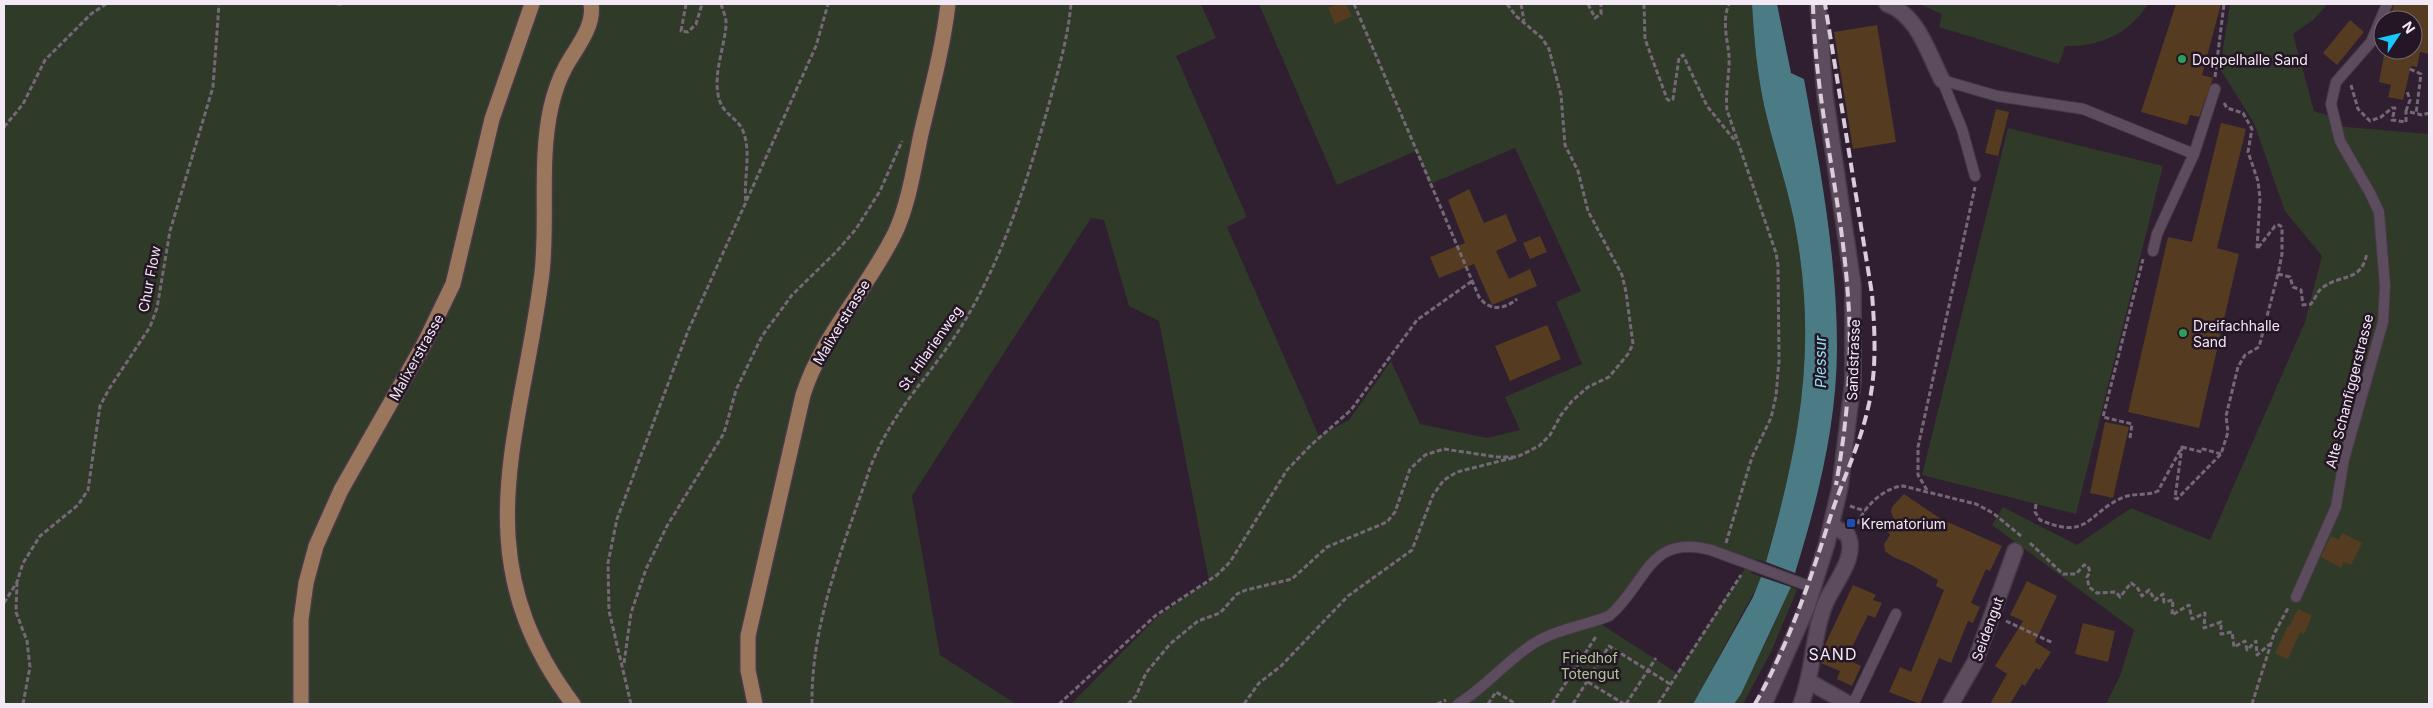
<svg xmlns="http://www.w3.org/2000/svg" width="2433" height="708" font-family="Inter,sans-serif">
  <style>
    .green { fill: #303a28; fill-rule: evenodd }
    .water { fill: #4b7c85 }
    .building { fill: #553c20 }
    .lines { fill: none; stroke-linecap: round; stroke-linejoin: round }
    .service-casing { stroke: #473a48; stroke-width: 12 }
    .minor-casing { stroke: #473a48; stroke-width: 18 }
    .primary-casing { stroke: #473a48; stroke-width: 18 }
    .path { stroke: #756876; stroke-width: 3; stroke-dasharray: 5 2.5; stroke-linecap: butt }
    .service { stroke: #5d4c5e; stroke-width: 10 }
    .minor { stroke: #5d4c5e; stroke-width: 15 }
    .primary { stroke: #9a775c; stroke-width: 15 }
    .rail { stroke: #d8cdd9; stroke-width: 4; stroke-dasharray: 10 5; stroke-linecap: butt }
    .leisure-dot { fill: #2e9e5b; stroke: #251626; stroke-width: 2 }
    .transit-dot { fill: #1a4fb4; stroke: #251626; stroke-width: 2 }
    .labels { text-anchor: middle; dominant-baseline: central; stroke-width: 5; stroke-linejoin: round; paint-order: stroke }
    .poi-label { font-size: 14px; fill: #f3e9f4; stroke: #251626; text-anchor: start }
    .street-label { font-size: 14px; fill: #f3e9f4; stroke: #251626 }
    .park-label { font-size: 14px; fill: #adcc94; stroke: #251626 }
    .water-label { font-size: 15px; font-style: italic; fill: #8fe2f3; stroke: #251626 }
    .quarter-label { font-size: 16px; letter-spacing: 1px; fill: #f3e9f4; stroke: #251626 }
  </style>
  <rect width="100%" height="100%" fill="#2f1f30"/>
  <path class="green" d="M4,4h1197l15,34 -40,18 71,161 -20,10 92,209 30,-16 42,-59 29,63 67,14 33,-8 -15,-33 77,-33 -26,-62 25,-11 -66,-143 -85,36 -14,-33 -79,34 -78,-181h493c2,34 5,68 12,101 10,45 26,87 33,132 20,118 1,212 -31,325l-10,-3 -5,14 10,4 -3,8 -65,119h-622l86,-87 52,-36 -50,-260 -30,-15 -25,-86 -13,-2 -179,278 28,159 76,49h-1012zM1666,550h45l37,14 -71,109 -81,-52 22,-13z
    M1919,4h229c-19,30 -48,43 -83,42l-6,18 -120,-37 3,-13z
    M2230,4h98l-15,16 -20,14 21,77 18,6 3,9 94,8v570h-323l14,-28 14,-46 -142,-105 11,-18 74,38 54,-37 79,32 95,-218 17,-66 -37,-45 -31,-88 -34,-54z
    M2008,128l155,38 -87,348 -154,-39z
    M1791,587l6,3 -26,62 -28,52h-9l30,-58z"/>
  <path class="water" d="M1752,4h25l14,69 13,6c16,88 33,178 33,267 0,78 -19,153 -42,227l-29,-11c32,-113 51,-207 31,-325 -7,-45 -23,-87 -33,-132 -7,-33 -10,-67 -12,-101z
    M1761,577l30,10 -50,107 -7,10h-41l60,-107z"/>
  <path class="building" d="M1337,4h9l6,12 -17,8 -7,-16z
    M2176,4h45l-19,71 11,3 -14,39 -9,-2 -3,10 -46,-13z
    M2394,4h35v50l-9,-2 -3,15 -6,-1 -8,34 -15,-3 3,-12 -12,-3 6,-32h28v-30h-23z
    M2350,20l14,12 -27,33 -14,-12z
    M1877,25l19,117 -43,7 -19,-117z
    M1996,109l13,3 -11,44 -13,-3z
    M2221,123l25,6 -29,119 22,6 -40,174 -71,-16 40,-175 24,5z
    M1469,189l15,34 22,-9 11,27 -21,10 13,28 21,-10 7,17 -45,19 -18,-41 -35,14 -9,-21 35,-14 -17,-43z
    M1540,236l7,16 -17,7 -7,-16z
    M1547,325l14,34 -51,22 -15,-35z
    M2105,422l24,5 -16,71 -23,-5z
    M1904,494l37,25 61,27 -12,25 -4,-2 -15,34 9,4 -7,16 -5,-2 -17,42 -12,-5 -19,46 -31,-12 11,-25 11,5 33,-82 -8,-4 2,-6 -26,-15 -19,-8 -8,-6 -1,-7 6,-9 -3,-5 7,-10 -3,-8 1,-5z
    M2342,533l20,10 -11,22 -7,-3 -3,6 -20,-11 10,-21 8,4z
    M2027,581l30,15 -22,46 16,10 -12,18 -3,-2 -11,18 -3,-2 -12,20h-20l17,-30 -12,-8 28,-45 -13,-6z
    M1853,585l23,10 -3,5 9,3 -7,15 -7,-3 -22,44 15,7 -9,20 -15,-7 3,-8 -19,-8 2,-14z
    M2298,609l14,7 -8,18 -15,-7z
    M2083,623l32,8 -7,31 -33,-8z
    M2288,626l12,6 -12,27 -13,-6z"/>
  <g class="lines">
    <g class="service-casing">
      <path id="service" d="M1942,80l55,16 86,13 111,45 21,-65
        M1942,80l20,49 13,47
        M2153,251l4,-17 37,-80
        M2296,597l40,-90 8,-48 39,-137 2,-36 -6,-74 -9,-19 -30,-52 -9,-37 5,-22 35,-40 16,-38
        M1458,704c28,-17 48,-43 75,-60 23,-15 51,-18 76,-28 38,-32 39,-83 102,-66l103,38
        M1853,704l43,-90"/>
    </g>
    <g class="minor-casing">
      <path id="minor" d="M1887,4c31,11 41,49 55,76
        M1808,681l41,23
        M1764,704l43,-97 20,-64 13,-56 13,-106v-96l-28,-190 -7,-91
        M1801,704c13,-32 11,-68 24,-100 9,-21 34,-48 22,-70l-15,-8
        M1951,704l24,-42 40,-111"/>
    </g>
    <g class="primary-casing">
      <path id="primary" d="M301,704v-84l5,-37 10,-37 25,-56 83,-146 29,-60 39,-165 40,-115
        M573,704c-112,-148 -51,-270 -31,-431 6,-55 -3,-112 9,-166 3,-13 7,-26 14,-39 10,-19 30,-41 26,-64
        M755,704l-7,-34v-34l55,-241c19,-60 64,-105 92,-162 14,-30 19,-66 26,-99 10,-43 22,-86 27,-130"/>
    </g>
    <path class="path" d="M337,4h5
      M686,4l-5,27 7,1 8,-8 6,-20
      M721,4c2,7 6,15 5,22 -2,22 -12,46 -8,68 3,21 19,22 25,37 9,22 0,49 3,72
      M1354,4l125,293c11,15 26,12 38,2
      M1521,4l3,17
      M1588,4l7,14 6,-4v-10
      M1644,4l1,35 22,60 3,2 3,-2 6,-41 4,-3 24,51 29,36
      M2410,69l11,5 -5,40
      M2215,77l9,-73
      M2351,85l7,24 12,12 11,-4 11,-9h3l-3,12 14,2v-11l16,4 7,-2
      M2224,103l3,5 16,5 9,16 -4,23 10,29 2,17 -3,51 18,-23 4,-1 3,2v27l-4,20 12,3 3,10 8,3 2,15 8,-1c4,-5 6,-12 11,-16 20,-15 39,-5 45,-35
      M2406,111l4,-11 -3,-9
      M4,127l19,-23 22,-44 46,-46 15,-10
      M2130,438l2,-14 -29,-7 40,-158
      M2182,447l20,5 1,-3 18,5
      M1927,490l-9,-15v-28l57,-260
      M2036,504l-1,8 5,8c50,21 46,-7 84,-23 11,-4 23,-1 34,-6l24,-44 -7,51 2,1 44,-45 7,-22 -2,-16 12,-49 7,-12 14,-8 19,-73
      M1850,506l15,5
      M1858,524c5,-17 27,-37 45,-38l73,18 17,9 28,23
      M1726,543l26,-86 19,-39 5,-22 3,-35 -1,-96 -2,-12 -49,-143c-2,-19 3,-37 2,-55 -2,-17 -7,-35 0,-51
      M2030,543l33,31h13l8,-9 4,1 2,6 -3,5 2,10 8,6 19,-1 4,5 11,-14 6,4 5,9 7,-6 6,10 8,-6 1,8 9,-2 -1,15 17,-10 3,14 13,-6 -1,15 17,-6v12l11,-2 2,15 11,-6 2,9 9,-9 1,14 13,-11
      M17,582l-1,30 11,29 3,26 -7,37
      M4,603l13,-21 6,-19 17,-27 38,-31 10,-15 12,-84 9,-17 41,-62 7,-19 13,-77 43,-144 6,-83
      M2006,621l47,22
      M624,663l7,-50 15,-44 21,-43 57,-93 12,-43 26,-54 30,-41 45,-44 19,-22 24,-38 22,-50
      M1588,682l36,22
      M631,704l-22,-93 -1,-48 9,-44 71,-188 128,-285 12,-42
      M812,704c-1,-82 32,-159 58,-236 23,-60 62,-93 94,-146 40,-66 64,-144 85,-218 9,-33 19,-66 22,-100
      M1059,704l96,-88 62,-41 13,-13 57,-92 24,-25 40,-35 66,-90 55,-39
      M1128,704l8,-8 10,-23 24,-29 28,-23 22,-8 17,-19 9,-4 46,-11 35,-32 60,-25 8,-10 15,-43 15,-14 19,-6 53,8h20l22,-11 11,-11 11,-20 11,-14 16,-14 21,-10 19,-23 5,-10 -7,-52 -4,-17 -34,-64 -10,-40 -13,-26 -4,-50 -12,-46 -7,-11 -26,-22 -9,-12
      M1244,704l15,-21 22,-17 67,-70 64,-46 21,-55 11,-15 13,-8 59,-15
      M1437,704l9,-4
      M1488,704l8,-12 20,12
      M1552,704l45,-69
      M1573,704l36,-58 61,38
      M1626,704l30,-46
      M1658,704l83,-129
      M2252,704l22,-70 14,-26"/>
    <use href="#service" class="service"/>
    <use href="#minor" class="minor"/>
    <use href="#primary" class="primary"/>
    <path class="rail" d="M1813,4c2,99 29,195 35,293 5,63 -1,126 -12,188
      M1755,704c34,-60 55,-123 76,-189 12,-36 29,-71 37,-107 9,-37 7,-76 4,-114l-47,-290"/>
  </g>
  <g class="leisure-dot">
    <circle cx="2182" cy="59" r="5"/>
    <circle cx="2183" cy="333" r="5"/>
  </g>
  <rect class="transit-dot" x="1846" y="518" width="10" height="10" rx="2.5"/>
  <g class="labels">
    <g class="poi-label">
      <text x="2192" y="59">Doppelhalle Sand</text>
      <text x="2193" y="325">Dreifachhalle<tspan x="2193" dy="16">Sand</tspan></text>
      <text x="1861" y="523">Krematorium</text>
    </g>
    <g class="street-label">
      <text transform="translate(149 279) rotate(-79)">Chur Flow</text>
      <text transform="translate(841 322) rotate(-59)">Malixerstrasse</text>
      <text transform="translate(930 348) rotate(-55)">St. Hilarienweg</text>
      <text transform="translate(416 357) rotate(-61)">Malixerstrasse</text>
      <text transform="translate(1853 360) rotate(-88)">Sandstrasse</text>
      <text transform="translate(2349 391) rotate(-76)">Alte Schanfiggerstrasse</text>
      <text transform="translate(1987 629) rotate(-70)">Seidengut</text>
    </g>
    <g class="park-label">
      <text x="1590" y="657">Friedhof<tspan x="1590" dy="16">Totengut</tspan></text>
    </g>
    <g class="water-label">
      <text transform="translate(1820 362) rotate(-90)">Plessur</text>
    </g>
    <g class="quarter-label">
      <text x="1833" y="654">SAND</text>
    </g>
  </g>
  <rect width="2433" height="708" fill="none" stroke="#f3e9f4" stroke-width="10"/>
  <g transform="translate(2398 35) rotate(55)"><circle r="24" fill="#251626" stroke="#776a78"/>
  <path d="M0-4L9 19L0 12L-9 19Z" fill="#18cafc"/>
  <text y="-8" font-size="14" font-weight="bold" text-anchor="middle" fill="#f3e9f4">N</text>
  </g>
</svg>
